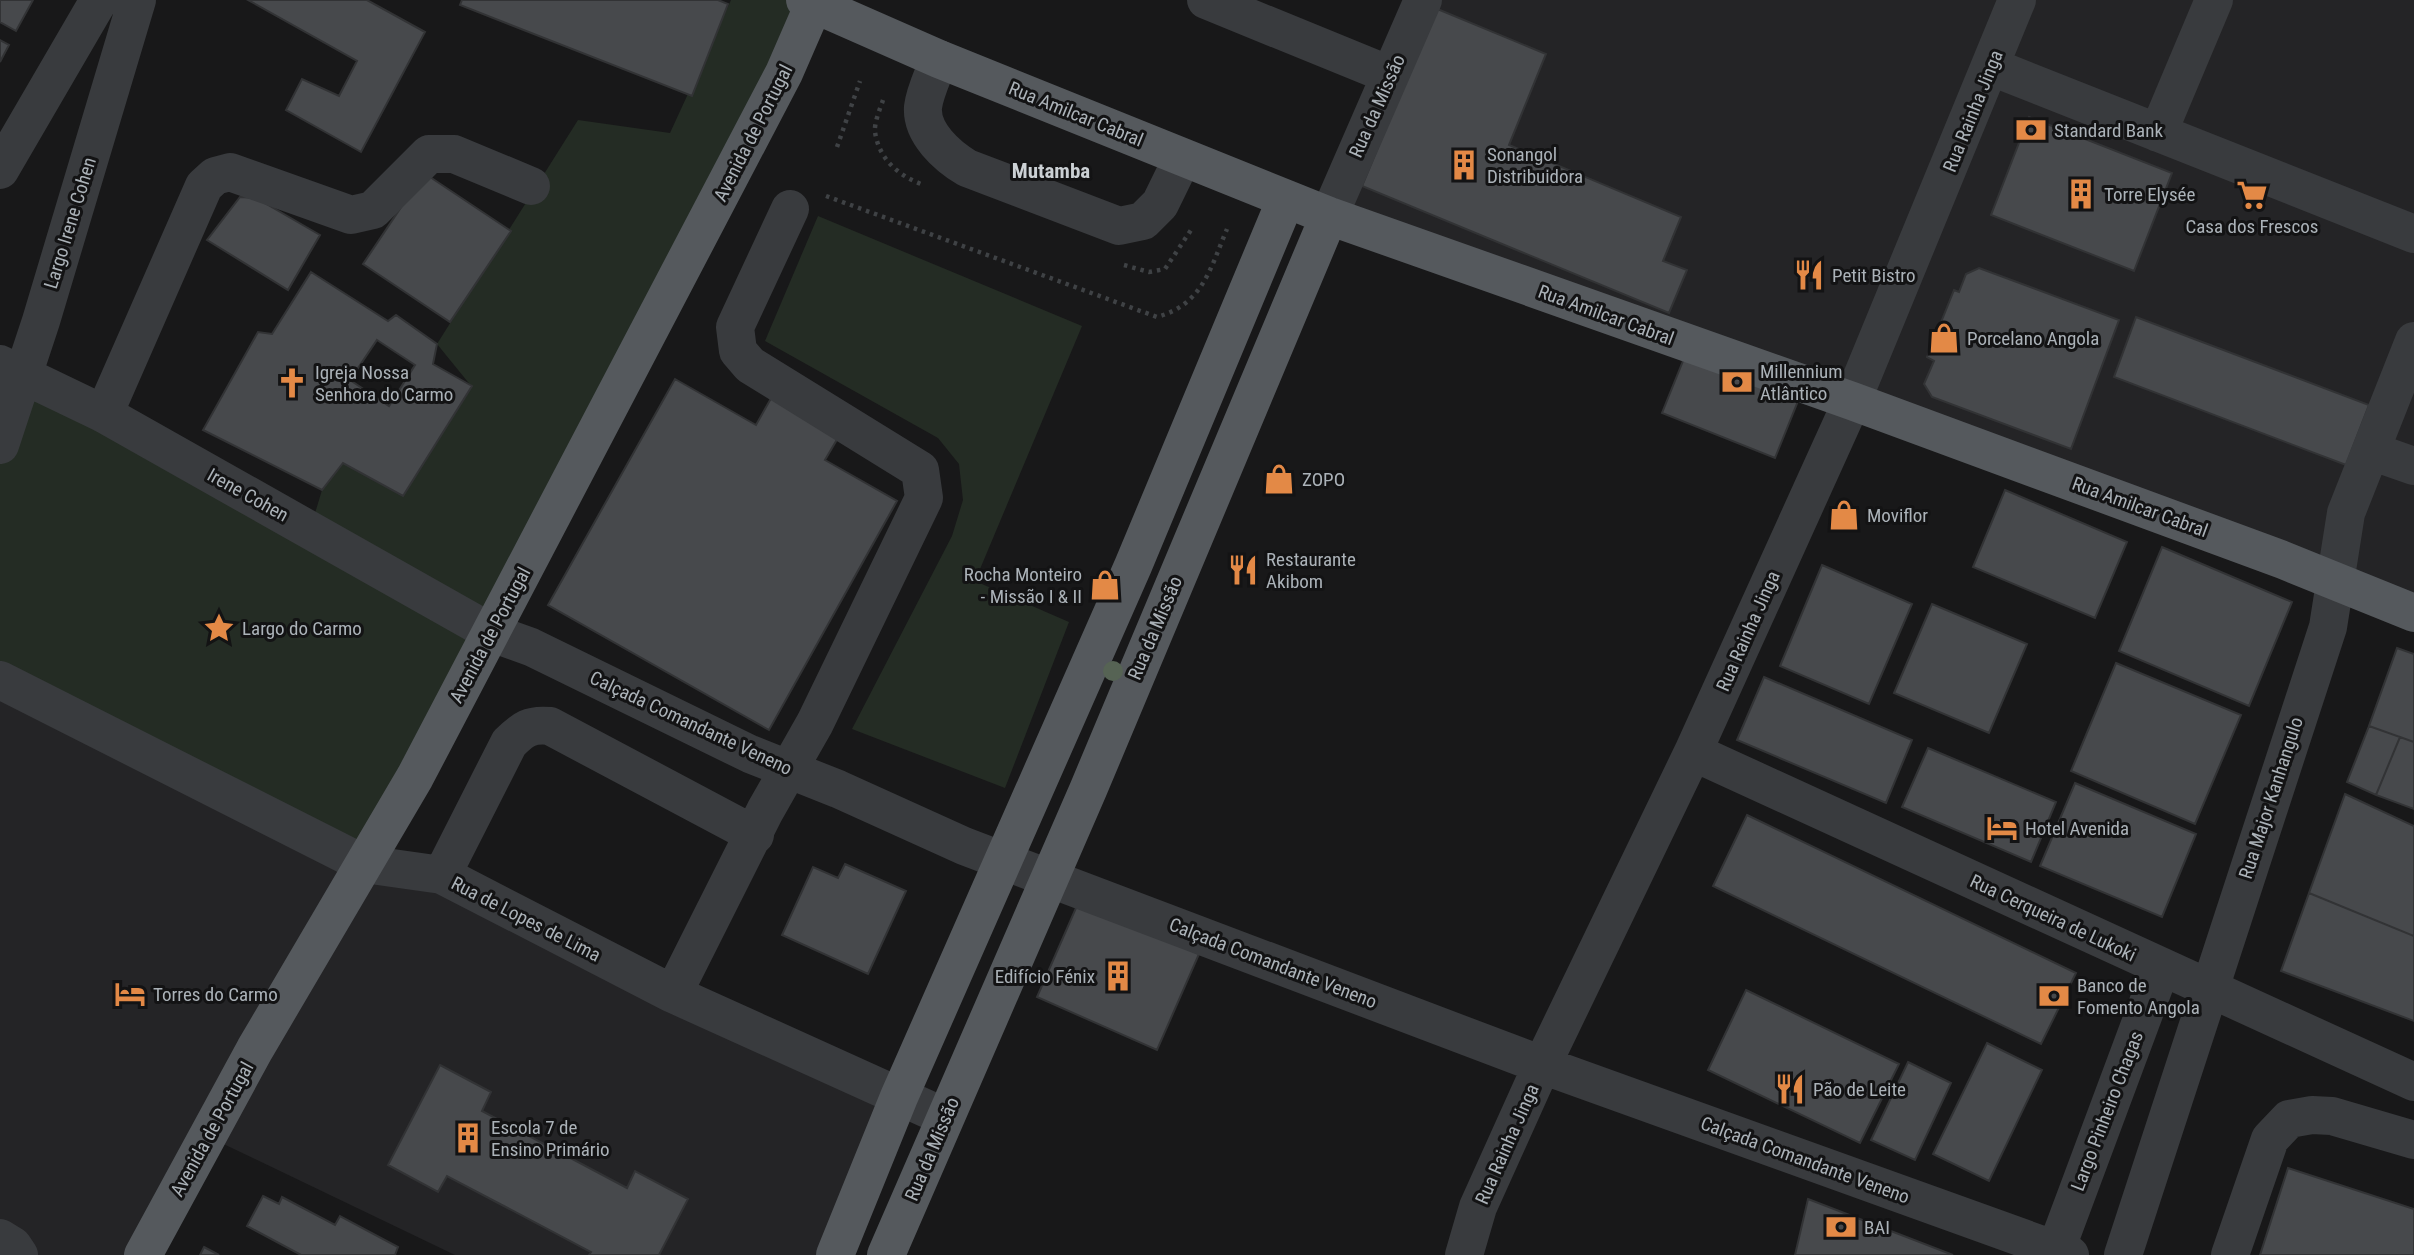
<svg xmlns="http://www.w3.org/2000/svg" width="2414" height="1255" font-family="'Roboto Condensed',sans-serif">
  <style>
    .built { fill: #242426 }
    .green { fill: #242c24 }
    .building { fill: #47494c; stroke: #323335; stroke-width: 2; fill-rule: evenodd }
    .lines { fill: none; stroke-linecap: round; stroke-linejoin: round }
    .path { stroke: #3f4245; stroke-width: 4.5; stroke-dasharray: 3.5 5; stroke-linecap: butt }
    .minor { stroke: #393b3e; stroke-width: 38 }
    .major { stroke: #55595d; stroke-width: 38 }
    .tree { fill: #566354 }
    .labels { text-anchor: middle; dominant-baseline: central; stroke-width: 6; stroke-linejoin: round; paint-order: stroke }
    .street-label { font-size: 19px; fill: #abb2b8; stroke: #131314 }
    .poi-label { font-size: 19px; fill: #abb2b8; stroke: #131314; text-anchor: start }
    .neighbourhood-label { font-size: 21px; font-weight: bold; fill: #cbd0d4; stroke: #131314 }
  </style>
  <rect width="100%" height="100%" fill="#181819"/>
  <path class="built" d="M1423,0h991v614l-1085,-398z
    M0,679l442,196 457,222 -66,158h-378l-244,-117 -66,117h-145z"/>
  <path class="green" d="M731,0h85l-452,864 -364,-185v-231l22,-73 288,155 12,-40 21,-27 60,33 69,-109 -35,-43 141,-224 92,13z
    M818,216l264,110 -107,255 94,41 -64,166 -153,-59 100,-193 11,-36 -4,-36 -21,-26 -173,-97z"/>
  <path class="building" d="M0,0h33l-17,31 -16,-9z
    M248,0h119l58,32 -64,120 -75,-42 16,-31 37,17 18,-35z
    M462,0h256l10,4 -36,92 -232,-91z
    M1435,8l111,46 -37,91 172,72 -18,44 24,9 -18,43 -307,-127z
    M0,40l9,5 -9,17z
    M2029,117l143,56 -38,98 -143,-56z
    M424,173l87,58 -61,91 -87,-58z
    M240,197l16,1 64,37 -32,55 -81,-50z
    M1979,268l140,52 -48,129 -139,-52 -8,-13 10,-23 -7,-4 27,-67 5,2 7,-18z
    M311,272l77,49 8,-6 41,29 -4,20 39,22 -69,110 -60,-33 -21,27 -119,-60 55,-98 14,2zM377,340l38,25 -26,41 -39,-26z
    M2136,317l233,88 -23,60 -232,-88z
    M1685,356l113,45 -23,57 -113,-45z
    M675,379l81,46 18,-32 68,38 -17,29 72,41 -128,229 -221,-125z
    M2005,490l122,52 -32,76 -122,-51z
    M2162,547l130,55 -43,104 -130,-55z
    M1822,565l90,39 -43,100 -89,-38z
    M1932,604l95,40 -38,89 -95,-40z
    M2397,648l17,6v88l-45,-16z
    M2116,663l125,52 -46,109 -124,-53z
    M1764,677l148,63 -26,63 -149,-63z
    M2369,726l31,11 -24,58 -29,-13z
    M2400,737l14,5v67l-38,-14z
    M1928,748l128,54 -25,60 -129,-55z
    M2075,783l121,51 -34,83 -122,-51z
    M2345,794l69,32v110l-105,-43z
    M1747,815l329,158 -35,71 -328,-158z
    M845,864l61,27 -38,83 -86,-39 31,-68 25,11z
    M2309,893l105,43v85l-133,-50z
    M1079,901l120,53 -42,96 -120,-53z
    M1746,990l153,74 -39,79 -152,-73z
    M1987,1043l55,27 -53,111 -56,-27z
    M1908,1062l43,21 -36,77 -44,-20z
    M440,1065l51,27 -9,19 145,77 8,-17 53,28 -29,56h-70l2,-3 -144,-76 -9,16 -50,-27z
    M2288,1168l126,41v46h-154z
    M263,1196l16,8 3,-7 53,28 5,-9 58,31 -3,8h-94l-54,-29z
    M1808,1199l145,56h-158z
    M204,1247l15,8h-19z"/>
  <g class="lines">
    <path class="path" d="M883,100c-3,9 -9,23 -8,32 4,27 23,43 46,52
      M837,147l23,-66
      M826,196l331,121c46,-13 53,-48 70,-88
      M1124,265l25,7 16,-3 26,-39"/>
    <path class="minor" d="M1206,0l184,75
      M939,59c-5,15 -14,32 -16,48 -2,26 24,49 44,61l152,58 24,-5 17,-17 22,-45
      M1992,67l422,167
      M2158,133l56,-133
      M0,170l99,-170
      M1329,216l94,-216
      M0,364l104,50 388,219 39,14 219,107 88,35 126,57 578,219 528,190
      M104,414l100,-228 11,-10 15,-4 121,43 22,-5 56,-56h25l77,32
      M0,445l41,-124 96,-321
      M2371,451l43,15
      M0,680l364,184 78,11 231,119 272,123
      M1693,752l721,330
      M442,875l67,-132c14,-14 21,-19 41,-17l205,109
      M673,994l92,-183 50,-88 109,-225 -4,-28 -170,-105 -12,-14 -3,-24 55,-118
      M0,1238l13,8 6,9
      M1464,1255l14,-48 64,-142 151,-313 159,-351 165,-401
      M2054,1255l107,-287
      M2123,1255l205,-628 18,-114 68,-172
      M2230,1255l40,-116 19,-20 23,-4 20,1 82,24"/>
    <path class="major" d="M805,0l134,59 390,157 523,185 431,159 131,53
      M143,1255l112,-206 160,-272 369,-704 30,-69
      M835,1255l64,-158 234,-531 153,-367
      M886,1255l202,-465 241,-574"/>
  </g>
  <circle class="tree" cx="1113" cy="671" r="10"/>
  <defs>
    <g id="bank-bare" transform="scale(2.415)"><path d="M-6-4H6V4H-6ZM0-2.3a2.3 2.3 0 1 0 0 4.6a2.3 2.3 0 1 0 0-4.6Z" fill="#e38946" stroke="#131314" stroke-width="2.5" paint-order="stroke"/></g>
    <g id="building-bare" transform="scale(2.415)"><path d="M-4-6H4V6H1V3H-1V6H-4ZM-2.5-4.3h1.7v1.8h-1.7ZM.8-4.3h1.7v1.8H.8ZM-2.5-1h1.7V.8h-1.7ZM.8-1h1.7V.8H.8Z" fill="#e38946" stroke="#131314" stroke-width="2.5" paint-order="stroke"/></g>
    <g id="supermarket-bare" transform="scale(2.415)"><path d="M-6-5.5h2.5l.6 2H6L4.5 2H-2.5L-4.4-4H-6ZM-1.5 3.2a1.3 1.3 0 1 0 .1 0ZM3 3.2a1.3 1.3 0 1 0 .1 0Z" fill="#e38946" stroke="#131314" stroke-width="2.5" paint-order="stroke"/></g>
    <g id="restaurant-bare" transform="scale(2.415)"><path d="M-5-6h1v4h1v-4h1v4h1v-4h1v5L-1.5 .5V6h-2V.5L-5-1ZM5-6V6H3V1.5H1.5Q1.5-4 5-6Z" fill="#e38946" stroke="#131314" stroke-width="2.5" paint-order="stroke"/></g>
    <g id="shop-bare" transform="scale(2.415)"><path d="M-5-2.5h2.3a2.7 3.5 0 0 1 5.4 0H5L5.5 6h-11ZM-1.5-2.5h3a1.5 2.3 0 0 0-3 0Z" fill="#e38946" stroke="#131314" stroke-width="2.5" paint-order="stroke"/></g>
    <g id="church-bare" transform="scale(2.415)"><path d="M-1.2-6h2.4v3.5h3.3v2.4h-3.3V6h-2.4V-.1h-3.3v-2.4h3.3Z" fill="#e38946" stroke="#131314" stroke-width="2.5" paint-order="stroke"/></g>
    <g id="sight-bare" transform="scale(2.415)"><path d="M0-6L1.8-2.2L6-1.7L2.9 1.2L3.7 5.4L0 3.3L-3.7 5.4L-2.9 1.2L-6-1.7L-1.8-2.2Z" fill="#e38946" stroke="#131314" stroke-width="2.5" paint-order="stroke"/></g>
    <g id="hotel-bare" transform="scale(2.415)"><path d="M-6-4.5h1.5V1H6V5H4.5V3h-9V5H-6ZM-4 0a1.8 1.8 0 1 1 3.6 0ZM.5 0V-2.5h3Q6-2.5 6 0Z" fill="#e38946" stroke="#131314" stroke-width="2.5" paint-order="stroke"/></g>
  </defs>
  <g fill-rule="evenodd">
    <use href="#bank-bare" x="2031" y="130"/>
    <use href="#building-bare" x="1464" y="165"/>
    <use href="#building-bare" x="2081" y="194"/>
    <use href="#supermarket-bare" x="2252" y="195"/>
    <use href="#restaurant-bare" x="1809" y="275"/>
    <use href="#shop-bare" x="1944" y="338"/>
    <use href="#bank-bare" x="1737" y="382"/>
    <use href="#church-bare" x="292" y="383"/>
    <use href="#shop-bare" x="1279" y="479"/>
    <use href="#shop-bare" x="1844" y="515"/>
    <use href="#restaurant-bare" x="1243" y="570"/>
    <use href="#shop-bare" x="1105" y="585"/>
    <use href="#sight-bare" x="219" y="628"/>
    <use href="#hotel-bare" x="2002" y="828"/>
    <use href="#building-bare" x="1118" y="976"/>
    <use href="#hotel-bare" x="130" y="994"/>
    <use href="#bank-bare" x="2054" y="996"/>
    <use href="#restaurant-bare" x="1790" y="1089"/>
    <use href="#building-bare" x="468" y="1138"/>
    <use href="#bank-bare" x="1841" y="1227"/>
  </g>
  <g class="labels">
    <g class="street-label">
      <text transform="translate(1377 106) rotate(-66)">Rua da Missão</text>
      <text transform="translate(1973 111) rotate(-68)">Rua Rainha Jinga</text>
      <text transform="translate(1076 114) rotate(22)">Rua Amilcar Cabral</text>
      <text transform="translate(753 133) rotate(-63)">Avenida de Portugal</text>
      <text transform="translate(70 223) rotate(-73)">Largo Irene Cohen</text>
      <text transform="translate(1606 315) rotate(20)">Rua Amilcar Cabral</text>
      <text transform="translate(248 495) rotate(29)">Irene Cohen</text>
      <text transform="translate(2140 507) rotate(20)">Rua Amilcar Cabral</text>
      <text transform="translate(1155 628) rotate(-67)">Rua da Missão</text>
      <text transform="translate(1748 631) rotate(-66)">Rua Rainha Jinga</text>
      <text transform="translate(490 635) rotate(-62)">Avenida de Portugal</text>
      <text transform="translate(691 723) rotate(25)">Calçada Comandante Veneno</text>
      <text transform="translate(2271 798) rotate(-72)">Rua Major Kanhangulo</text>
      <text transform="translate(2053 918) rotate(25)">Rua Cerqueira de Lukoki</text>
      <text transform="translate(526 919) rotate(27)">Rua de Lopes de Lima</text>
      <text transform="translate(1273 963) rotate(21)">Calçada Comandante Veneno</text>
      <text transform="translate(2107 1111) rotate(-69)">Largo Pinheiro Chagas</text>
      <text transform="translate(212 1129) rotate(-61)">Avenida de Portugal</text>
      <text transform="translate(1507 1144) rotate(-66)">Rua Rainha Jinga</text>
      <text transform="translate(932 1149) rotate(-67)">Rua da Missão</text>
      <text transform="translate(1805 1160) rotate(20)">Calçada Comandante Veneno</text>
    </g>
    <g class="poi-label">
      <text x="2054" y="130">Standard Bank</text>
      <text x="1487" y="154">Sonangol<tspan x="1487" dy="22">Distribuidora</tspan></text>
      <text x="2104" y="194">Torre Elysée</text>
      <text x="2252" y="226" text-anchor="middle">Casa dos Frescos</text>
      <text x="1832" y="275">Petit Bistro</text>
      <text x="1967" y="338">Porcelano Angola</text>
      <text x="1760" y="371">Millennium<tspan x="1760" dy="22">Atlântico</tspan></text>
      <text x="315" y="372">Igreja Nossa<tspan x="315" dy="22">Senhora do Carmo</tspan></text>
      <text x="1302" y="479">ZOPO</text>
      <text x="1867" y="515">Moviflor</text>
      <text x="1266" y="559">Restaurante<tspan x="1266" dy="22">Akibom</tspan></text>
      <text x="1082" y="574" text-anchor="end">Rocha Monteiro<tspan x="1082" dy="22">- Missão I &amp; II</tspan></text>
      <text x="242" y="628">Largo do Carmo</text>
      <text x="2025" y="828">Hotel Avenida</text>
      <text x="1095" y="976" text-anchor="end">Edifício Fénix</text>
      <text x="2077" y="985">Banco de<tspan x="2077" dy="22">Fomento Angola</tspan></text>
      <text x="153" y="994">Torres do Carmo</text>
      <text x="1813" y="1089">Pão de Leite</text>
      <text x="491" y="1127">Escola 7 de<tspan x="491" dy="22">Ensino Primário</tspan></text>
      <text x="1864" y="1227">BAI</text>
    </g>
    <g class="neighbourhood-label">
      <text x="1051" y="171">Mutamba</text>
    </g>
  </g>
</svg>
